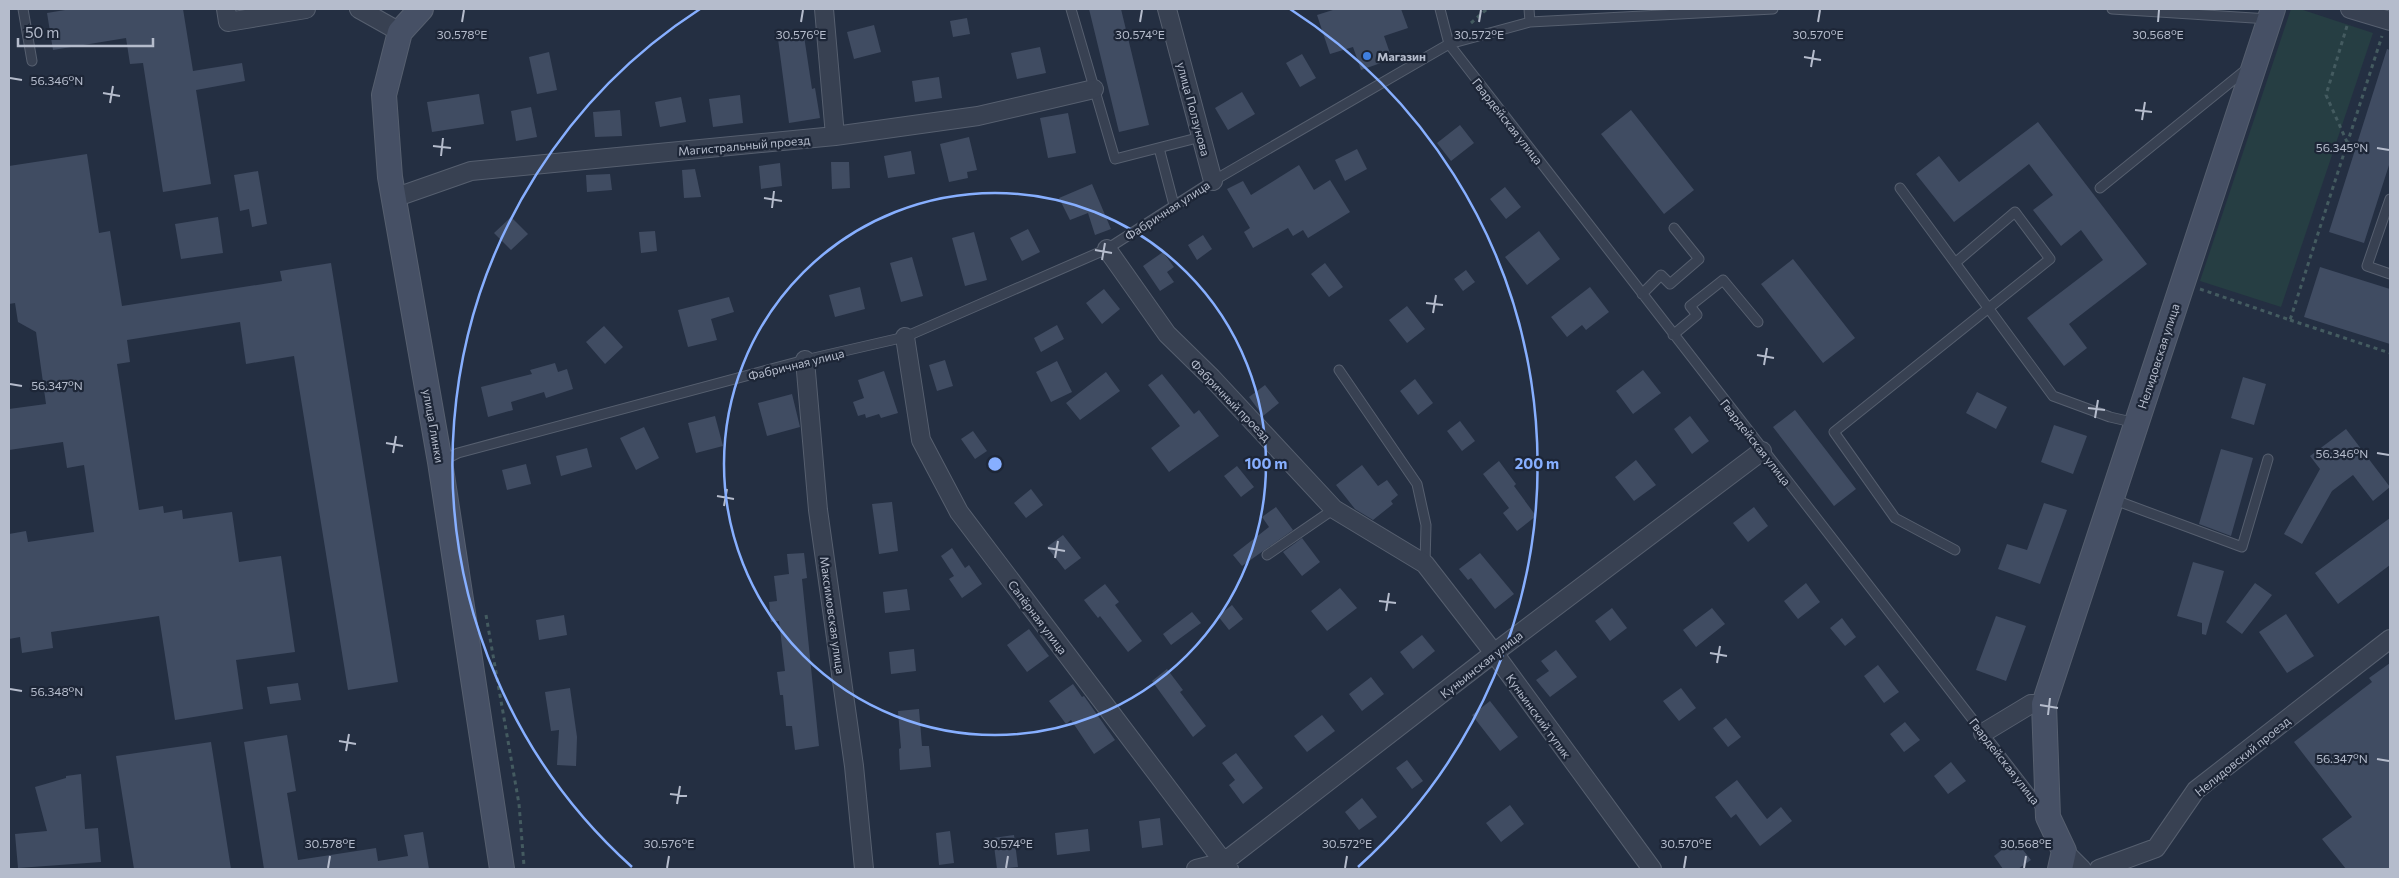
<svg xmlns="http://www.w3.org/2000/svg" width="2399" height="878" font-family="Commissioner,sans-serif">
  <style>
    .green { fill: #263e43 }
    .building { fill: #404c62 }
    .lines { fill: none; stroke-linecap: round; stroke-linejoin: round }
    .lane-casing { stroke: #565f6f; stroke-width: 11 }
    .street-casing { stroke: #565f6f; stroke-width: 20 }
    .secondary-casing { stroke: #565f6f; stroke-width: 26 }
    .path { stroke: #445b60; stroke-width: 3; stroke-dasharray: 4 4; stroke-linecap: butt }
    .lane { stroke: #384152; stroke-width: 9 }
    .street { stroke: #384152; stroke-width: 18 }
    .secondary { stroke: #465065; stroke-width: 24 }
    .ticks { fill: none; stroke: #b5bccc; stroke-width: 2 }
    .ring { fill: none; stroke: #87afff; stroke-width: 2.5 }
    .shop-dot { fill: #3f7fe0; stroke: #1d2637; stroke-width: 2 }
    .labels { text-anchor: middle; dominant-baseline: central; stroke-width: 4.5; stroke-linejoin: round; paint-order: stroke }
    .poi-label { font-size: 12px; font-weight: bold; fill: #b5bccc; stroke: #1d2637; text-anchor: start }
    .street-label { font-size: 12px; fill: #b5bccc; stroke: #1d2637 }
    .ticks-label { font-size: 12px; text-anchor: middle; fill: #b5bccc; stroke: #1d2637; stroke-width: 4.5; stroke-linejoin: round; paint-order: stroke }
    .centre { fill: #87afff; stroke: #1d2637; stroke-width: 2.5 }
    .ring-label { font-size: 15px; text-anchor: middle; font-weight: bold; fill: #87afff; stroke: #1d2637; stroke-width: 4.5; stroke-linejoin: round; paint-order: stroke }
  </style>
  <rect width="100%" height="100%" fill="#242f42"/>
  <path class="green" d="M2291,9h9l73,24 -92,274 -81,-26z"/>
  <path class="building" d="M71,9h112l10,62 49,-8 3,18 -49,9 15,94 -48,8 -20,-129 -13,1 -4,-26 -73,12 -6,-37z
    M1089,9h32l28,116 -30,7z
    M1336,9h65l7,19 -24,8 8,23 -31,11 -8,-23 -23,7 -13,-39z
    M967,18l3,16 -17,3 -3,-16z
    M874,25l7,27 -27,7 -7,-27z
    M804,36l8,53 3,-1 5,30 -31,5 -11,-84z
    M1040,47l6,26 -29,6 -6,-26z
    M2387,49l3,1v112l-26,81 -35,-11z
    M549,52l8,38 -20,4 -8,-37z
    M1302,54l14,24 -16,9 -14,-24z
    M939,77l3,21 -27,4 -3,-21z
    M1242,92l13,22 -27,16 -13,-22z
    M479,94l5,30 -52,8 -5,-30z
    M740,95l3,28 -30,4 -4,-28z
    M681,97l5,25 -26,5 -5,-25z
    M531,107l6,30 -21,4 -5,-30z
    M620,110l2,26 -27,1 -2,-25z
    M1631,110l63,80 -30,24 -63,-80z
    M1068,113l8,40 -28,5 -8,-40z
    M2038,122l109,142 -78,60 18,24 -23,18 -37,-48 76,-58 -22,-30 -20,16 -28,-36 20,-15 -24,-31 -75,58 -38,-48 23,-18 20,26z
    M1460,125l14,18 -23,18 -14,-18z
    M969,137l8,33 -10,2 1,6 -19,4 -9,-38z
    M1357,149l10,20 -22,12 -10,-21z
    M911,151l4,23 -27,4 -4,-22z
    M87,154l12,79 11,-2 12,75 160,-25 -2,-10 51,-8 67,419 -50,8 -54,-334 -48,8 -6,-42 -113,18 3,22 -13,2 22,146 24,-4 1,7 18,-3 1,9 49,-7 7,50 42,-6 14,96 -59,8 7,49 -68,11 -16,-104 -108,16 2,16 -31,5 -2,-16 -11,2v-105l17,-3 2,11 66,-10 -10,-67 -17,3 -4,-26 -54,8v-41l37,-5 -10,-72 -18,-10 -3,-19 -6,1v-138z
    M831,162h18l1,26 -18,1z
    M780,163l2,23 -21,3 -2,-23z
    M1299,165l15,25 16,-10 20,32 -42,26 -5,-8 -10,6 -5,-8 -35,20 -9,-16 6,-4 -23,-39 16,-8 8,14z
    M695,169l6,28 -17,1 -2,-28z
    M258,171l9,53 -15,3 -3,-18 -9,2 -6,-36z
    M610,174l2,16 -25,2 -1,-17z
    M1092,184l19,45 -16,6 -7,-22 -18,7 -11,-22z
    M1505,187l16,20 -15,12 -16,-20z
    M218,217l5,36 -42,6 -6,-35z
    M511,217l17,17 -17,16 -17,-17z
    M1028,229l12,23 -18,9 -12,-23z
    M655,231l2,20 -16,2 -2,-21z
    M1539,231l21,28 -33,26 -22,-28z
    M974,232l13,48 -22,6 -13,-48z
    M1203,235l9,14 -15,11 -9,-15z
    M1163,252l11,15 -7,5 7,10 -14,9 -17,-25z
    M912,257l11,39 -22,6 -11,-39z
    M1793,259l62,79 -32,25 -62,-79z
    M1325,263l18,24 -14,10 -18,-23z
    M2320,267l70,22v55l-86,-27z
    M1466,270l9,12 -12,9 -9,-12z
    M860,287l5,22 -30,8 -6,-22z
    M1590,287l19,25 -23,18 -4,-5 -15,12 -16,-20z
    M1104,289l16,20 -18,15 -16,-21z
    M729,297l5,15 -23,7 6,21 -29,7 -10,-37z
    M1407,306l18,23 -18,14 -18,-23z
    M1057,325l7,14 -23,13 -7,-14z
    M604,326l19,21 -18,17 -19,-22z
    M945,360l8,26 -16,5 -8,-26z
    M1057,361l15,31 -21,10 -15,-30z
    M555,363l3,9 9,-3 6,20 -27,9 -2,-6 -33,10 2,8 -25,7 -7,-30 51,-13 -2,-4z
    M1643,370l18,23 -28,21 -17,-23z
    M884,371l14,42 -17,5 -2,-4 -13,4 -1,-4 -7,2 -5,-14 11,-4 -6,-18z
    M1106,372l14,19 -40,29 -14,-17z
    M1162,374l32,40 5,-4 20,26 -50,36 -18,-24 29,-22 -32,-41z
    M2243,377l23,7 -12,41 -23,-7z
    M1415,379l18,24 -15,12 -18,-24z
    M1265,385l14,18 -16,13 -14,-19z
    M1977,392l30,15 -11,22 -30,-16z
    M792,394l8,33 -33,9 -9,-33z
    M1795,410l61,79 -22,17 -61,-79z
    M715,416l8,30 -27,7 -8,-30z
    M1690,416l19,25 -17,13 -18,-25z
    M1460,421l15,20 -13,10 -15,-20z
    M2054,425l33,11 -14,38 -32,-12z
    M644,427l15,31 -23,12 -16,-32z
    M2346,429l44,58 -17,14 -20,-26 -21,16 -30,53 -18,-10 36,-65 -10,-13z
    M973,431l14,20 -12,8 -14,-20z
    M587,448l5,19 -31,9 -5,-20z
    M2221,449l32,9 -22,78 -32,-12z
    M1636,460l20,25 -22,16 -19,-24z
    M1499,461l17,23 -2,2 22,30 -19,15 -14,-18 6,-5 -26,-34z
    M526,464l5,20 -24,6 -5,-20z
    M1362,465l16,21 9,-6 11,15 -7,6 2,3 -20,16 -18,-11 -19,-24z
    M1237,466l17,21 -13,10 -17,-21z
    M1031,489l12,16 -17,13 -12,-15z
    M892,502l6,49 -19,3 -7,-50z
    M2044,503l23,7 -27,74 -42,-15 9,-25 20,6z
    M1276,507l17,23 -51,36 -9,-11 36,-28 -7,-10z
    M1754,507l14,19 -20,16 -15,-19z
    M2390,518v47l-52,39 -23,-31z
    M1063,535l18,23 -16,12 -18,-23z
    M1302,538l18,24 -18,14 -19,-24z
    M952,548l13,20 4,-3 13,19 -20,14 -13,-19 5,-3 -13,-20z
    M804,553l3,25 -5,1 17,167 -24,4 -3,-24h-6l-3,-31h-3l-3,-23 8,-1 -6,-50 -8,1 -2,-20 8,-1 -3,-25 15,-2 -2,-20z
    M1480,553l34,41 -19,15 -24,-31 -3,2 -9,-11z
    M2193,562l31,9 -18,64 -4,-1v-11l-25,-7z
    M1806,583l14,19 -22,17 -14,-18z
    M2255,583l17,12 -30,39 -16,-12z
    M1105,584l14,18 -4,3 27,36 -14,11 -28,-36 -2,2 -14,-18z
    M1340,588l17,20 -30,23 -16,-20z
    M907,589l3,21 -25,3 -2,-21z
    M1232,605l11,14 -14,11 -11,-14z
    M1612,608l15,20 -17,13 -15,-20z
    M1712,608l13,16 -29,23 -13,-17z
    M1192,612l9,11 -30,22 -8,-11z
    M2286,614l28,42 -27,17 -28,-41z
    M564,615l3,20 -28,5 -3,-20z
    M1996,616l30,10 -20,55 -30,-11z
    M1842,618l14,19 -11,9 -15,-18z
    M1029,629l20,27 -22,16 -20,-27z
    M1422,635l13,16 -22,18 -13,-17z
    M914,649l2,22 -25,3 -2,-22z
    M1556,650l21,27 -27,20 -14,-17 13,-9 -8,-10z
    M2390,663v206h-44l-24,-30 30,-22 -58,-75 78,-60 -3,-4z
    M1878,665l21,27 -15,11 -20,-27z
    M1167,669l16,21 -3,2 26,34 -13,11 -41,-56z
    M1371,677l13,17 -22,17 -13,-17z
    M298,683l3,17 -31,4 -3,-17z
    M1073,684l9,13 2,-1 31,44 -21,14 -23,-34 -5,4 -17,-23z
    M570,688l7,49 -1,29 -19,-1 2,-35 -8,1 -6,-39z
    M1681,688l15,20 -17,13 -16,-20z
    M1490,701l28,36 -18,14 -28,-36z
    M919,709l3,37h7l2,21 -31,3 -1,-21 2,-1 -3,-37z
    M1322,715l13,16 -28,21 -13,-16z
    M1726,718l15,19 -13,10 -15,-19z
    M1905,722l15,18 -16,12 -14,-18z
    M287,735l9,56 -9,2 11,67 78,-12 2,13 30,-5 -4,-21 19,-3 6,37h-165l-20,-127z
    M211,742l20,127h-97l-18,-113z
    M1236,753l27,35 -20,16 -14,-19 6,-5 -13,-17z
    M1407,760l16,21 -11,8 -16,-21z
    M1951,762l15,19 -18,13 -14,-18z
    M81,774l4,55 13,-1 3,34 -83,6 -3,-34 32,-3 -12,-44 31,-9v-2z
    M1737,780l30,39 14,-12 11,14 -32,25 -24,-32 -5,4 -16,-21z
    M1362,798l15,19 -18,13 -14,-18z
    M1510,805l14,19 -23,18 -15,-19z
    M1160,818l3,27 -21,3 -3,-27z
    M1088,829l2,22 -33,4 -2,-22z
    M950,831l4,32 -15,2 -3,-32z
    M1014,835l4,32 -21,2 -4,-31z
    M2015,840l16,20 -13,9h-15l-9,-13z"/>
  <g class="lines">
    <g class="lane-casing">
      <path id="lane" d="M23,9l9,52
        M1071,9l44,150 86,-22
        M1440,9l9,35 593,765
        M1529,9l1,13
        M2112,9l157,10
        M1159,148l15,57
        M1900,188l153,208 57,21 26,6
        M2100,188l148,-120
        M2390,199l-23,67 23,8
        M1955,263l60,-51 35,47 -216,173 61,86 60,32
        M1642,294l19,-19 9,9 29,-25 -25,-31
        M1673,335l24,-20 -7,-9 33,-26 35,42
        M1339,370l78,114 9,41 -1,39
        M442,461l16,-8 347,-93 100,-23 202,-88 106,-68 236,-137 81,-22 243,-13
        M2112,499l130,48 26,-88
        M1267,555l67,-46"/>
    </g>
    <g class="street-casing">
      <path id="street" d="M226,9l2,13 78,-13
        M359,9l41,23
        M824,9l11,127
        M1167,9l46,172
        M2350,9l40,12
        M394,198l77,-27 364,-35 143,-20 116,-27
        M1107,249l60,85 45,44 122,131 91,55 69,89 158,216
        M905,337l16,103 38,72 270,357
        M805,360l13,150 36,256 10,103
        M1983,733l48,-29h13
        M2064,851l18,18
        M1196,869l28,-7 270,-209 268,-202
        M2099,869l57,-21 40,-58 194,-151"/>
    </g>
    <g class="secondary-casing">
      <path id="secondary" d="M421,9l-21,23 -16,63 6,82 50,285 62,407
        M2060,869l4,-18 -16,-34 -4,-113 229,-695"/>
    </g>
    <path class="path" d="M1471,23l16,-14
      M2347,26l-21,69 21,47
      M2200,289l90,31 92,-284
      M2290,320l100,33
      M486,615l33,189 5,62"/>
    <use href="#lane" class="lane"/>
    <use href="#street" class="street"/>
    <use href="#secondary" class="secondary"/>
  </g>
  <path class="ticks" d="M462,22l2,-12M801,22l2,-12M1140,22l2,-12M1479,22l2,-12M1818,22l2,-12M2158,22l1,-12M1804,57l17,3M1811,67l3,-17M10,78l12,2M103,93l17,3M110,103l3,-17M2135,110l17,2M2142,120l3,-18M433,146l18,2M2377,148l12,2M441,156l2,-18M764,198l18,3M772,208l2,-17M1095,250l17,3M1102,260l3,-17M1426,303l17,2M1433,313l3,-18M1757,355l17,3M1764,365l3,-17M10,384l12,2M2088,408l17,2M2095,418l3,-18M386,443l17,3M393,453l3,-17M2377,453l12,2M717,496l17,3M724,506l3,-17M1048,548l17,3M1055,558l3,-17M1379,601l17,2M1386,611l3,-18M1710,653l17,3M1717,663l3,-17M10,689l12,2M2040,705l18,3M2048,715l2,-17M339,741l17,3M346,751l3,-17M2377,759l12,2M670,794l17,2M677,804l3,-18M328,868l2,-12M667,868l2,-12M1006,868l2,-12M1345,868l2,-12M1684,868l2,-12M2024,868l2,-12"/>
  <g class="ring">
    <circle cx="995" cy="464" r="271"/>
    <path d="M632 867A542 542 0 0 1 700 9M1290 9A542 542 0 0 1 1358 867"/>
  </g>
  <circle class="shop-dot" cx="1367" cy="56" r="5"/>
  <g class="labels">
    <g class="poi-label">
      <text x="1377" y="56">Магазин</text>
    </g>
    <g class="street-label">
      <text transform="translate(1194 109) rotate(75)">улица Ползунова</text>
      <text transform="translate(1508 121) rotate(52)">Гвардейская улица</text>
      <text transform="translate(744 145) rotate(-5)">Магистральный проезд</text>
      <text transform="translate(1167 210) rotate(-33)">Фабричная улица</text>
      <text transform="translate(2158 356) rotate(-72)">Нелидовская улица</text>
      <text transform="translate(796 364) rotate(-14)">Фабричная улица</text>
      <text transform="translate(1231 400) rotate(46)">Фабричный проезд</text>
      <text transform="translate(434 426) rotate(80)">улица Глинки</text>
      <text transform="translate(1756 442) rotate(52)">Гвардейская улица</text>
      <text transform="translate(833 615) rotate(82)">Максимовская улица</text>
      <text transform="translate(1038 617) rotate(53)">Сапёрная улица</text>
      <text transform="translate(1481 664) rotate(-38)">Куньинская улица</text>
      <text transform="translate(1539 716) rotate(54)">Куньинский тупик</text>
      <text transform="translate(2242 756) rotate(-39)">Нелидовский проезд</text>
      <text transform="translate(2005 761) rotate(52)">Гвардейская улица</text>
    </g>
  </g>
  <g class="ticks-label">
    <text x="462" y="39">30.578°E</text>
    <text x="801" y="39">30.576°E</text>
    <text x="1140" y="39">30.574°E</text>
    <text x="1479" y="39">30.572°E</text>
    <text x="1818" y="39">30.570°E</text>
    <text x="2158" y="39">30.568°E</text>
    <text x="57" y="85">56.346°N</text>
    <text x="2342" y="152">56.345°N</text>
    <text x="57" y="390">56.347°N</text>
    <text x="2342" y="458">56.346°N</text>
    <text x="57" y="696">56.348°N</text>
    <text x="2342" y="763">56.347°N</text>
    <text x="330" y="848">30.578°E</text>
    <text x="669" y="848">30.576°E</text>
    <text x="1008" y="848">30.574°E</text>
    <text x="1347" y="848">30.572°E</text>
    <text x="1686" y="848">30.570°E</text>
    <text x="2026" y="848">30.568°E</text>
  </g>
  <circle cx="995" cy="464" r="8" class="centre"/>
  <g class="ring-label">
    <text x="1266" y="469">100 m</text>
    <text x="1537" y="469">200 m</text>
  </g>
  <rect width="2399" height="878" fill="none" stroke="#b5bccc" stroke-width="20"/>
  <path d="M18 38v8h135v-8" fill="none" stroke="#b5bccc" stroke-width="2.5"/>
  <text x="25" y="38" font-size="15" fill="#b5bccc" stroke="#1d2637" stroke-width="4" paint-order="stroke">50 m</text>
</svg>
